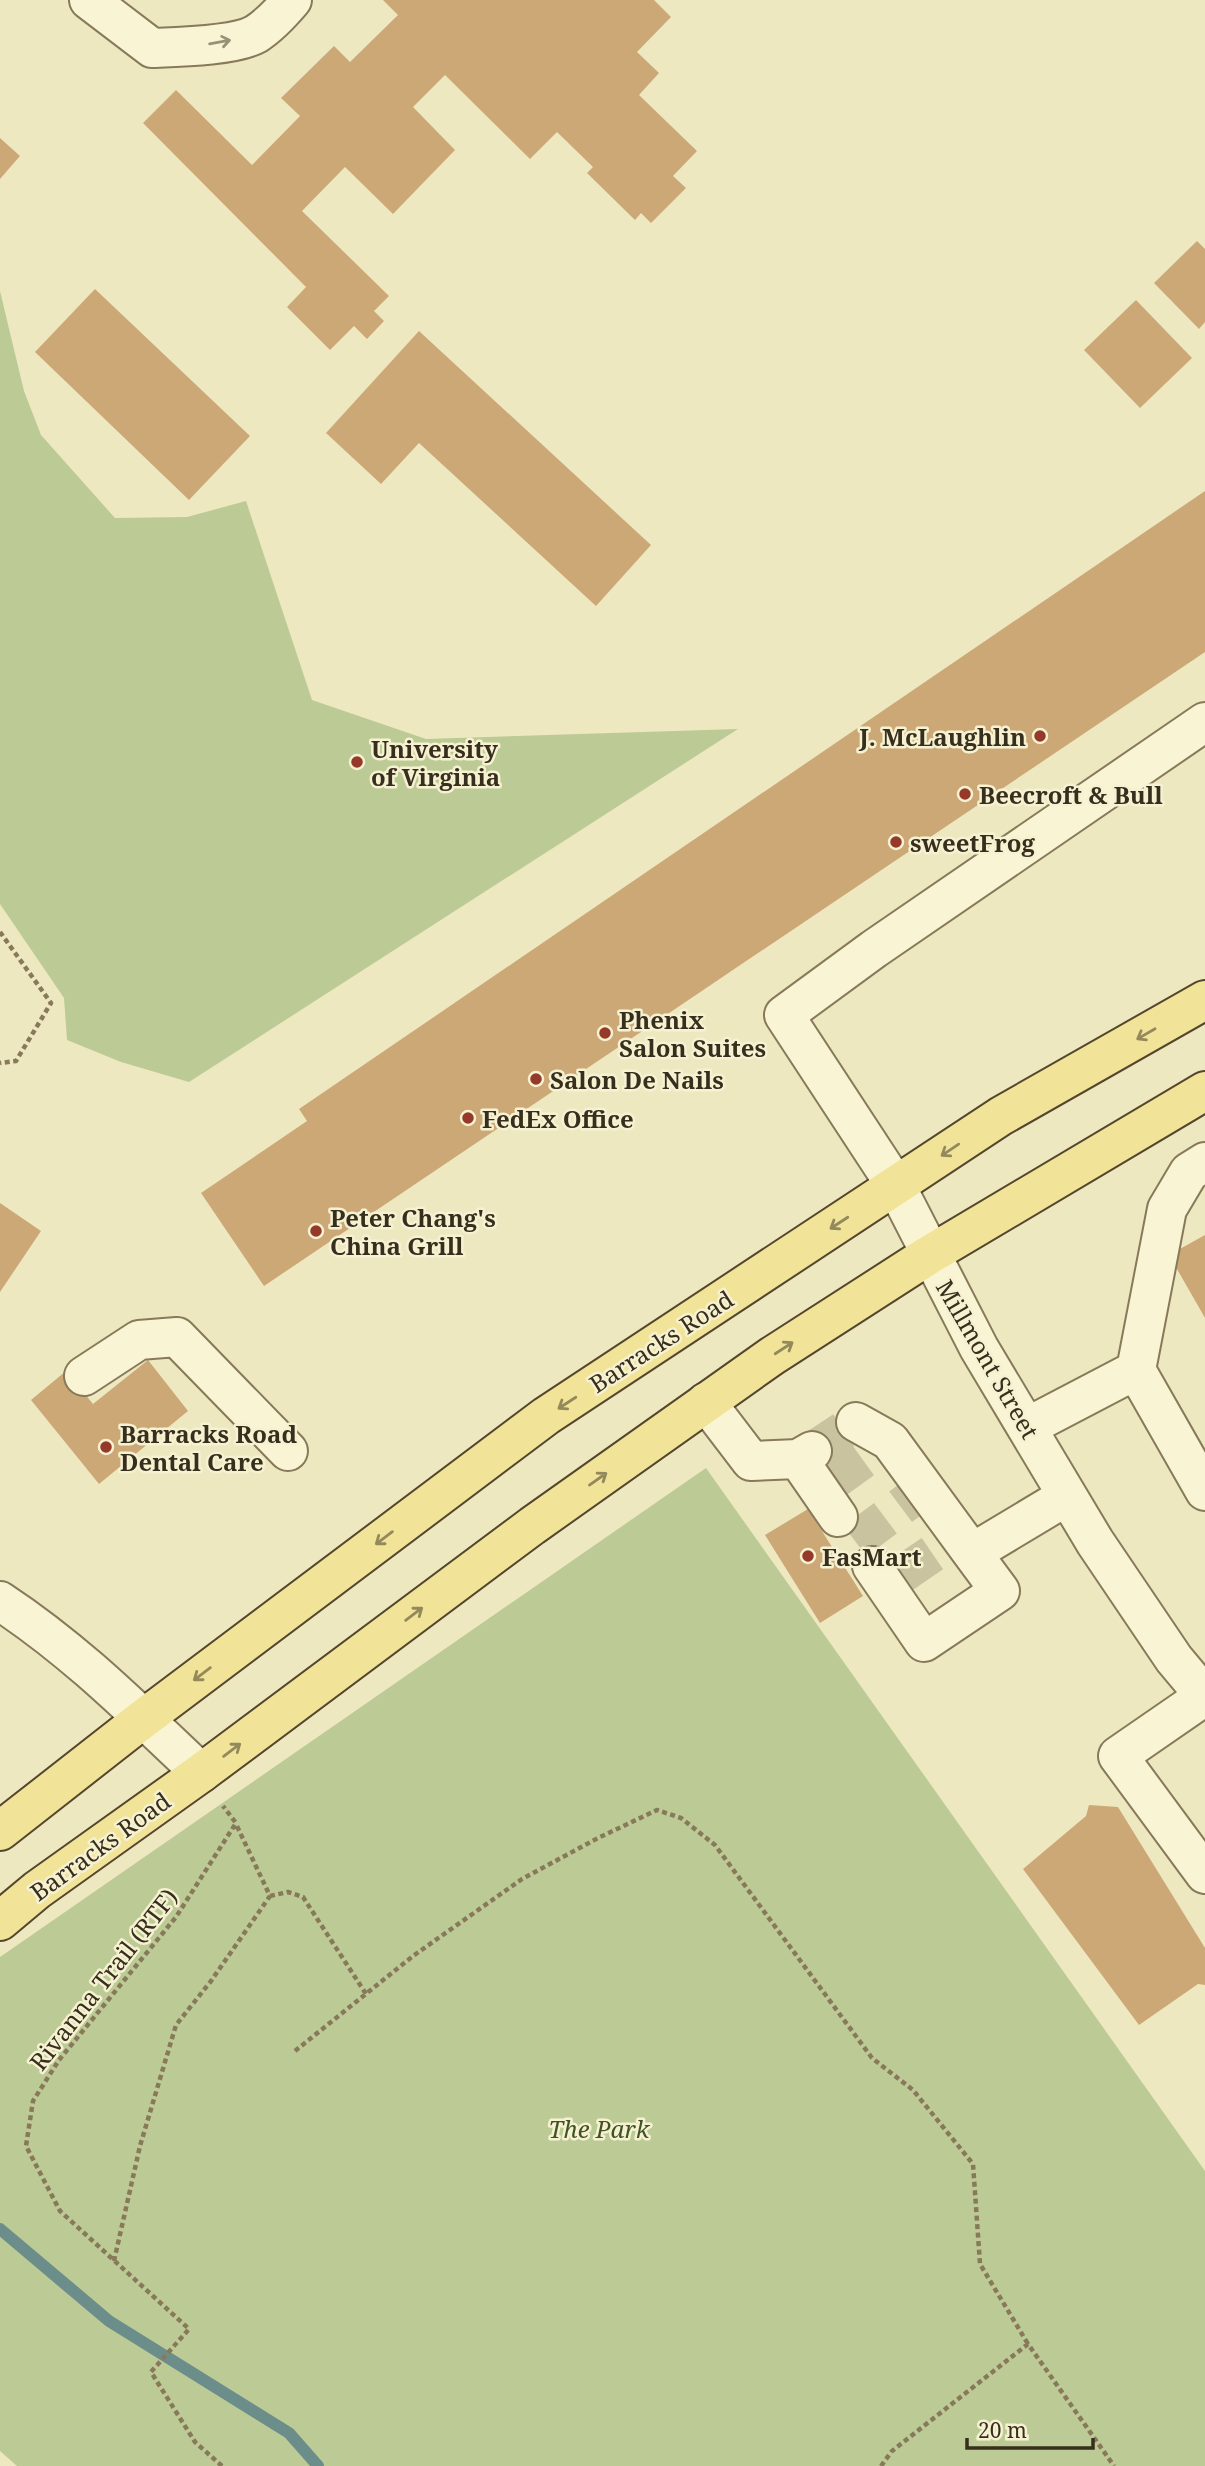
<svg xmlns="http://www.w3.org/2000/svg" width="1205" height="2466" font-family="'Noto Serif',serif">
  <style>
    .green { fill: #bccb95 }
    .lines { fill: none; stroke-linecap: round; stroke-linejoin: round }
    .stream { stroke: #6b8e8b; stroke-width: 12 }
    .building { fill: #cca877 }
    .minor-tunnel { stroke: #c9c3a0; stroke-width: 38; stroke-dasharray: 38 19; stroke-linecap: butt }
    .minor-casing { stroke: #877959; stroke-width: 42 }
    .major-casing { stroke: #54462d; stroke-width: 42 }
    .path { stroke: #877959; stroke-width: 4.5; stroke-dasharray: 5 3.5; stroke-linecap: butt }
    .minor { stroke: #f8f4d4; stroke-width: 38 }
    .major { stroke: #f1e499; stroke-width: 38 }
    .oneway { stroke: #989178 }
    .oneway2 { stroke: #94895b }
    .poi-dot { fill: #953a29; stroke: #f5f1d1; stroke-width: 2.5 }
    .labels { text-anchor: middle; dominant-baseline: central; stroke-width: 5; stroke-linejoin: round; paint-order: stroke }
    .poi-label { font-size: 24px; font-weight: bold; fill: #372e1d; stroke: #f5f1d1; text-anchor: start }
    .street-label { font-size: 24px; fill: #372e1d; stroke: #f5f1d1 }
    .park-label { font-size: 24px; font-style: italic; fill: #3f5324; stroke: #f5f1d1 }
  </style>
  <rect width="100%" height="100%" fill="#eee8c1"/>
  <path class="green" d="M0,291l24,100 17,44 74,83 72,-1 59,-16 66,199 114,39 312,-10 -549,353 -68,-20 -54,-22 -3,-42 -64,-94z
    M706,1468l499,703v295h-1188l-17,-15v-494z"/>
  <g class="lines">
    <path class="stream" d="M0,2229l109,92 180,112 29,33"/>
  </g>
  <path class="building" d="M383,0h271l17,17 -34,35 22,21 -20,22 58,56 -24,25 13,12 -35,35 -10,-10 -6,7 -48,-47 6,-6 -36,-35 -27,27 -85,-84 -32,32 42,43 -62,64 -48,-47 -43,44 87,85 -15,15 10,10 -17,18 -13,-13 -24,24 -43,-43 19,-20 -163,-164 33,-33 76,75 48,-49 -19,-18 53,-52 16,16 48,-47z
    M0,138l20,18 -20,23z
    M1197,241l8,8v73l-6,7 -45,-46z
    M95,289l155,147 -61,64 -154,-148z
    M1136,300l56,58 -52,50 -56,-58z
    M419,331l232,214 -55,61 -177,-163 -38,41 -55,-51z
    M1205,491v161l-941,634 -63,-93 106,-72 -8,-12z
    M0,1203l41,28 -41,61z
    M1205,1235v83l-36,-63z
    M148,1360l40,51 -89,73 -68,-84 35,-29 27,33z
    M808,1509l55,87 -43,27 -55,-88z
    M1089,1805l29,2 87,141v37l-7,-1 -59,41 -116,-156 63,-53z"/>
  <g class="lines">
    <path class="minor-tunnel" d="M812,1451l44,-29
      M832,1482l46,-33
      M855,1541l56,-42
      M901,1575l44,-30"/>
    <g class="minor-casing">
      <path id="minor" d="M89,0l63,48c25,-1 83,-2 104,-14 14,-9 25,-21 36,-34
        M1205,722l-331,227 -90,66 112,171 83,162 116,194 79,117 31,37
        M1136,1370l31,-161 22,-37 16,-10
        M84,1376l55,-36 38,-3 111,114
        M706,1402l45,59 47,-2
        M856,1422l34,19 82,112 95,-57
        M1027,1427l109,-57 69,121
        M812,1451l-14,8 40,58
        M872,1566l52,76 76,-51 -28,-38
        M0,1601c76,50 135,110 201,172
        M1205,1696l-87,60 87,118"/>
    </g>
    <g class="major-casing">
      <path id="major" d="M0,1831l143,-112 403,-303 455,-300 204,-116
        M0,1921l37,-31 164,-117 331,-247 240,-170 157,-101 276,-164"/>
    </g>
    <path class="path" d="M0,932l51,71 -35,58 -16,2
      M270,1896l18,-4 15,5 63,97
      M295,2051l118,-95 109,-77 76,-41 59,-28 24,8 34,27 157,213 41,32 60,74 7,100 48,80
      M114,2261l26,-115 36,-121 35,-44 59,-85 -34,-72
      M222,2466l-27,-24 -44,-70 38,-43 -129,-118 -34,-65 7,-45 26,-41 117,-143 60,-94 -13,-17
      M881,2466l11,-15 136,-107 86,122"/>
    <use href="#minor" class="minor"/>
    <use href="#major" class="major"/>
  </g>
  <defs><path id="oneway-shaft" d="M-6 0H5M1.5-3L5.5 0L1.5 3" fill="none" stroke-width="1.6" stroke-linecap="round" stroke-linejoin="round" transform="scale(1.75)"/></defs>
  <use class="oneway" href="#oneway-shaft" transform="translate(220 42) rotate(-10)"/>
  <g class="oneway2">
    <use href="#oneway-shaft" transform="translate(1146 1034) rotate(150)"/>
    <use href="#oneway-shaft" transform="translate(950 1150) rotate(146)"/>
    <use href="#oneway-shaft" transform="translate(839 1223) rotate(147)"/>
    <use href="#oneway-shaft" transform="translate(784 1348) rotate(-33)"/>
    <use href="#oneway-shaft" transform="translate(567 1403) rotate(147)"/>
    <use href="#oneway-shaft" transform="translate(598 1479) rotate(-35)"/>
    <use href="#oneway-shaft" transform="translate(384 1538) rotate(143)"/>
    <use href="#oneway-shaft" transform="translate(414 1614) rotate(-37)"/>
    <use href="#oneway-shaft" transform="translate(202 1674) rotate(143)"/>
    <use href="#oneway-shaft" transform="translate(232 1750) rotate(-37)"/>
  </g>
  <g class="poi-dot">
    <circle cx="1040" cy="736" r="7"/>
    <circle cx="357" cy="762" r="7"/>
    <circle cx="965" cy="794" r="7"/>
    <circle cx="896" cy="842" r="7"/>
    <circle cx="605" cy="1033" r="7"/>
    <circle cx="536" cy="1079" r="7"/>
    <circle cx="468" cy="1118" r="7"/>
    <circle cx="316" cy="1231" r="7"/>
    <circle cx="106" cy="1447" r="7"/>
    <circle cx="808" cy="1556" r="7"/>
  </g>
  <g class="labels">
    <g class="poi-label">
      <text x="1026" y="736" text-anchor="end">J. McLaughlin</text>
      <text x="371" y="748">University<tspan x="371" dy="28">of Virginia</tspan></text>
      <text x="979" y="794">Beecroft &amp; Bull</text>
      <text x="910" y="842">sweetFrog</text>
      <text x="619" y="1019">Phenix<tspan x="619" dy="28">Salon Suites</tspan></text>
      <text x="550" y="1079">Salon De Nails</text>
      <text x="482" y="1118">FedEx Office</text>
      <text x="330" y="1217">Peter Chang's<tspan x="330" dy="28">China Grill</tspan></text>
      <text x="120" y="1433">Barracks Road<tspan x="120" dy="28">Dental Care</tspan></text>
      <text x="822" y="1556">FasMart</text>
    </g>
    <g class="street-label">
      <text transform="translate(661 1341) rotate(-33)">Barracks Road</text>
      <text transform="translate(988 1359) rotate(60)">Millmont Street</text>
      <text transform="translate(100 1846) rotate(-36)">Barracks Road</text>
      <text transform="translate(103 1979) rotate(-52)">Rivanna Trail (RTF)</text>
    </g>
    <g class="park-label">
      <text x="599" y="2128">The Park</text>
    </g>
  </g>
  <path d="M967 2438v10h126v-10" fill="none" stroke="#372e1d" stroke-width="3.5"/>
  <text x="978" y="2438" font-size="21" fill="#372e1d" stroke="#f5f1d1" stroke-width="5" paint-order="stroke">20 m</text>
</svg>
